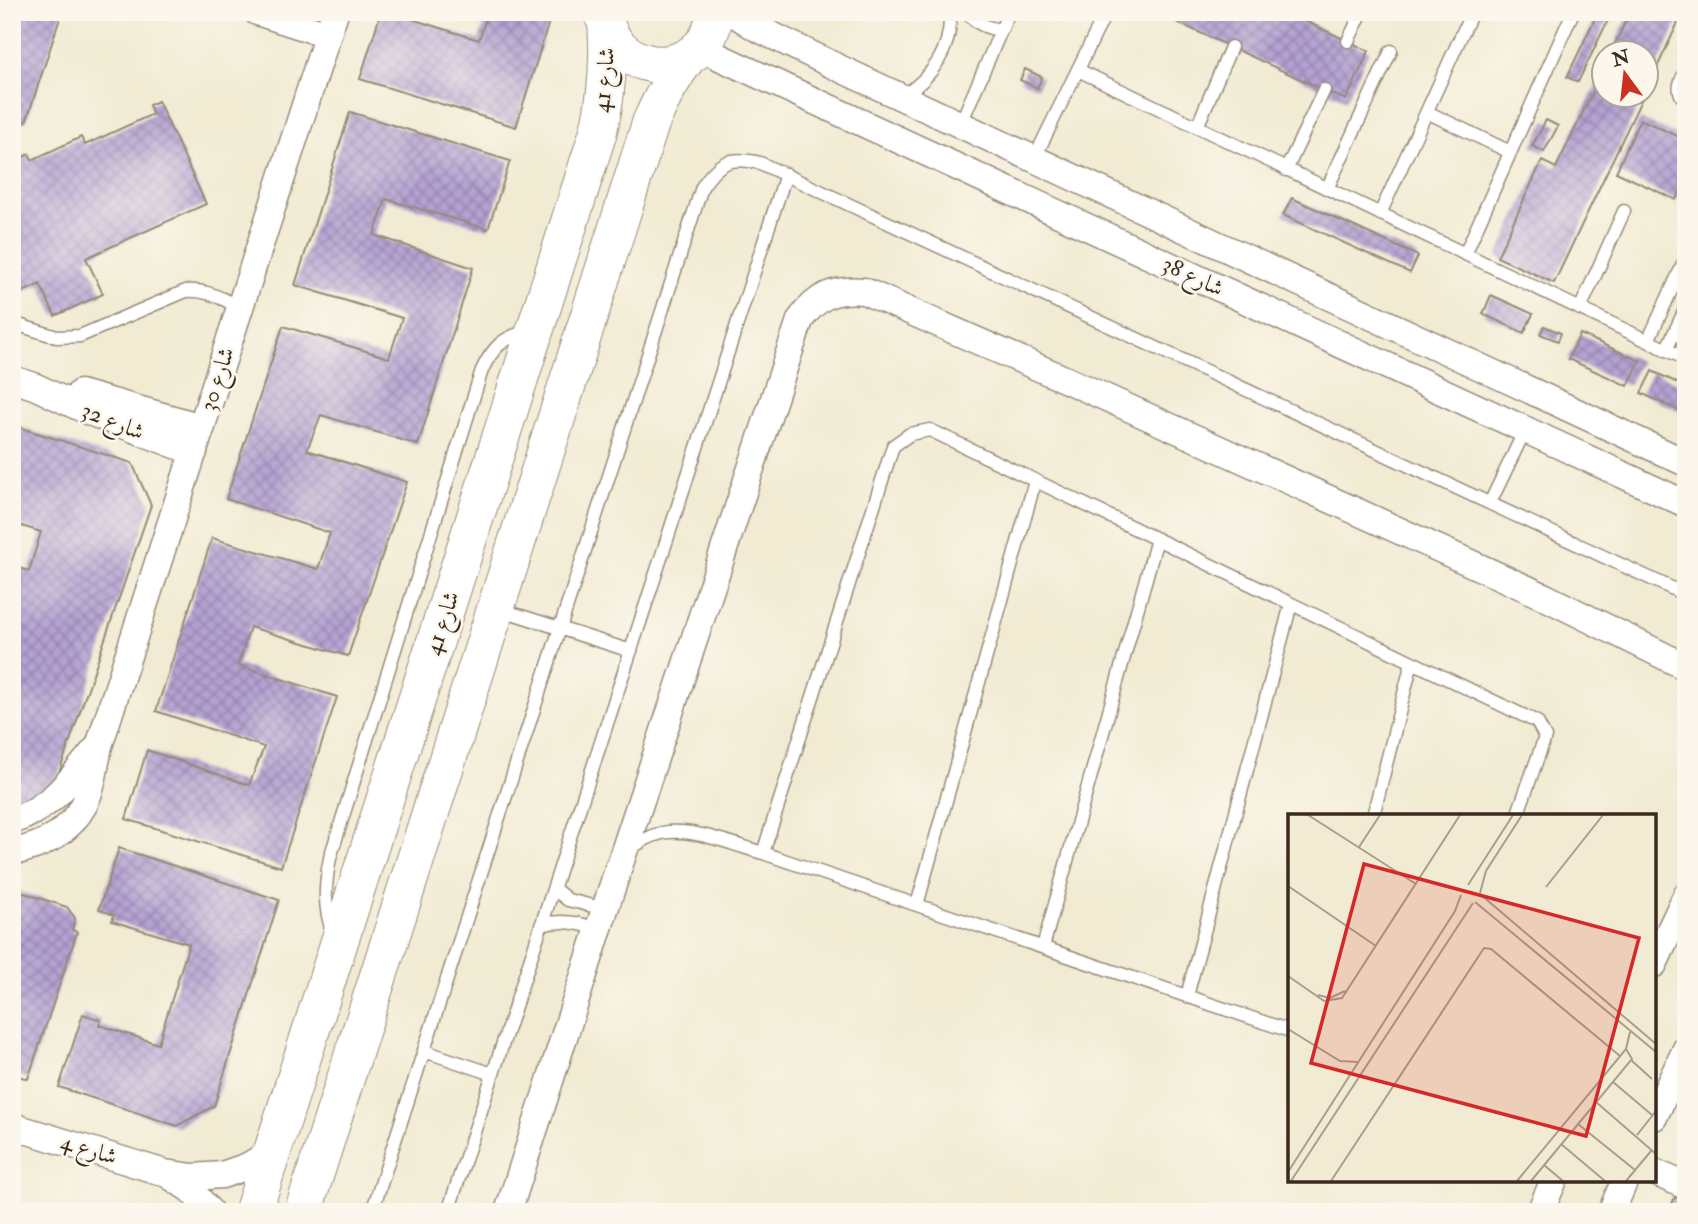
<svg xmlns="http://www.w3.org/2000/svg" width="1698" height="1224" font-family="'IM FELL Double Pica',Amiri,serif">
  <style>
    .building { fill: url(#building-cross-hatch) }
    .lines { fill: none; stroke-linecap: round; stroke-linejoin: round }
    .lane-casing { stroke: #968a78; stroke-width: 15 }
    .street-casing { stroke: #968a78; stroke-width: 29 }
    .secondary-casing { stroke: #968a78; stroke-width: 39 }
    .lane { stroke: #fff; stroke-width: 12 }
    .street { stroke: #fff; stroke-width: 26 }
    .secondary { stroke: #fff; stroke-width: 37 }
    .labels { text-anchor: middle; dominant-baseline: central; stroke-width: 5; stroke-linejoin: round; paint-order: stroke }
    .street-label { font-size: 23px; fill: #3b2a1e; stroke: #fbf7ec }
    .inset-road { fill: none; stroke: #a89e8b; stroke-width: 2 }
    .view { fill: #d62828; fill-opacity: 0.15; stroke: #d62828; stroke-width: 3.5 }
    .inset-edge { fill: none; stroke: #3b2a1e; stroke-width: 3.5 }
  </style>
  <defs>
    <pattern id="building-cross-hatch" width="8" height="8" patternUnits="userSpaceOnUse" patternTransform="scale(1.75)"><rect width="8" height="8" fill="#b4a2d3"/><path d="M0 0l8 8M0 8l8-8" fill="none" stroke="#9484ab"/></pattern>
  </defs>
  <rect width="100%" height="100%" fill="#fbf7ec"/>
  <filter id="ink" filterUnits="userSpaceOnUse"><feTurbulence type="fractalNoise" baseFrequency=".0143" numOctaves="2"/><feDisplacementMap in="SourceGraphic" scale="14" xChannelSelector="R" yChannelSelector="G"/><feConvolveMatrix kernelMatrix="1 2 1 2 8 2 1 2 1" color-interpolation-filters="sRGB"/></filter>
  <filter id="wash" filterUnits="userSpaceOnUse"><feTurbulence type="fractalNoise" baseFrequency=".00686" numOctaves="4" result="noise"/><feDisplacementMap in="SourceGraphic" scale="28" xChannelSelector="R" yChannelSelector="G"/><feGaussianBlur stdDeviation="1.57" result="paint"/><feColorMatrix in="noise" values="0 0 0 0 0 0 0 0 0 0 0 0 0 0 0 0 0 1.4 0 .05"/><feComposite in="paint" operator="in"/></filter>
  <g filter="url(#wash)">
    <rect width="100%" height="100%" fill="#f1ebd3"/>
    <g id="blocks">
      <path class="building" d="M18,12h44l-36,110 -14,-4v-89z
        M381,12h8l90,28 9,-28h64l-36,115 -156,-48z
        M1155,12h131l83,39 -23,49z
        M1598,12h14l-34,70 -11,-5z
        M1630,12h53l-37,79v-39h-35z
        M1025,69l17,8 -5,11 -17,-8z
        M1604,69v25h40l-90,189 -57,-26 45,-96 14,7z
        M158,101l48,103 -120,54 17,36 -48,22 -15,-32 -28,13v-112l3,-1 -3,-5v-17l17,-8 3,6 49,-23 4,8 68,-31 -4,-9z
        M350,112l160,49 -22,68 -102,-30 -12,36 99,33 -55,177 -97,-30 -14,35 100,32 -59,174 -98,-29 -12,38 99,32 -56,170 -155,-48 21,-69 102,35 15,-38 -108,-36 56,-173 106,31 12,-36 -104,-34 57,-173 106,32 13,-40 -107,-33z
        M1640,119l46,21v39l-10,21 -60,-28z
        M1546,120l12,6 -14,26 -12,-6z
        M1292,198l126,58 -8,17 -127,-58z
        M1491,295l42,19 -9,19 -41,-19z
        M1544,326l17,7 -3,8 -18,-7z
        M1580,334l60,27 -12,25 -60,-27z
        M1652,371l34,16v27l-45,-21z
        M12,425l120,38 19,42 -99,288 -40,14v-241l17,5 12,-39 -29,-9z
        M119,848l160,52 -65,206 -37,20 -118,-39 24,-73 18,6 -2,5 59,19 31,-100 -77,-23 2,-6 -15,-6z
        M12,889l55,18 8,11 -3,12 5,2 -49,147 -16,-5z
        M1675,1197l11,5v10h-18z"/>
    </g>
  </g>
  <g filter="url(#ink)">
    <use href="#blocks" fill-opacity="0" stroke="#968a78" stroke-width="2"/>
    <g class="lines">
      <g class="lane-casing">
        <path id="lane" d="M967,12c9,12 20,16 34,18
          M1348,41l14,-29
          M1078,70l608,289
          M1686,70c-6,12 -11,21 0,31
          M902,97c30,-20 50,-46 48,-85
          M1427,112l83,40
          M960,125l49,-113
          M1197,127l34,-80
          M1034,159l72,-147
          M1286,170l38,-80
          M1327,189l64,-138
          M1380,214l92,-202
          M1465,254l108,-242
          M1580,309l44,-98
          M12,323l45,14 23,-1 106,-45c21,-2 36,8 54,16
          M1648,341l38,-83
          M1666,350l20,-42
          M1490,503l35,-73
          M499,609l132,42
          M1373,816l39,-154
          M628,851c10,-8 21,-15 34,-18 30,-6 72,12 101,20l527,178
          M763,853l130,-407 17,-12 20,-4 607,292 8,15 -28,79
          M554,889l14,11 37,9
          M917,905l118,-424
          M541,925c21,-6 37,-2 58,4
          M333,933c-10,-25 -8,-50 -3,-75l152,-488c10,-21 21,-34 46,-38
          M1043,947l114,-408
          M1187,996l104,-392
          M424,1051l69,23
          M372,1212l330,-1025c17,-26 28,-31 58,-24l926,432
          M448,1212l338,-1038"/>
      </g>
      <g class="street-casing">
        <path id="street" d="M257,12l71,23
          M732,12l23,15 86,42 845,394
          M700,48l986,456
          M12,379l22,7 53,25 107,41
          M80,393l122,34
          M12,821c41,-14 57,-40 83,-71
          M12,852c30,-5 57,-20 72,-47 9,-18 11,-40 15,-59l236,-734
          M1654,964l32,-68
          M1654,1117l32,-68
          M12,1126l153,47 28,4 29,-2 26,-9 25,-15
          M1654,1172l32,14
          M167,1174l24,16 19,22
          M508,1212l97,-303 195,-589c17,-24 34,-32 64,-29l223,98 456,207 143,71
          M1540,1212l14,-32
          M1611,1212l14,-32"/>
      </g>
      <g class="secondary-casing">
        <path id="secondary" d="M605,20c9,43 64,60 95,27 10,-9 13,-22 15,-35
          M253,1212l345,-1079c9,-36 11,-67 9,-104
          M303,1212l348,-1090c10,-23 21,-44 36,-64"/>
      </g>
      <use href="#lane" class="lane"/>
      <use href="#street" class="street"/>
      <use href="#secondary" class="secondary"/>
    </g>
  </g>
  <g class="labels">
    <g class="street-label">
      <text transform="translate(604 80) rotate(-85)">شارع 41</text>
      <text transform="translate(1193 276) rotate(25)">شارع 38</text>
      <text transform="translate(217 379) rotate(-72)">شارع 30</text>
      <text transform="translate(113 421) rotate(22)">شارع 32</text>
      <text transform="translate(442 623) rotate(-72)">شارع 41</text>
      <text transform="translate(89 1149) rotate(17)">شارع 4</text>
    </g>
  </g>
  <g transform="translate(1288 814)">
    <rect width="368" height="368" fill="#f1ebd3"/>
    <path class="inset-road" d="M20,1l108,69M71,33l21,-32M180,71l45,-70M0,72l88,60M258,73l57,-72M192,79l6,-22 36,-56M192,80l176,150M187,88l181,150M0,162l36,25 18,-3 118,-183M30,181l12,3 15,-7M0,215l52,32 18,1M343,246l21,19M325,268l39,33M308,288l60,52M290,310l57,46M349,321l19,-24M273,330l44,37M256,351l19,16M0,358l167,-261 6,-16M3,367l182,-278M43,367l153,-233 7,1 129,107M229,367l109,-132 4,-17M243,367l101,-122 -6,-10M338,367l25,-30"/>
    <path class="view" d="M76,50l275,74 -53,198 -275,-73z"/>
    <rect width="368" height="368" class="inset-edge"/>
  </g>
  <rect width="1698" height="1224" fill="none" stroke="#fbf7ec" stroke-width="42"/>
  <g transform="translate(1625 74) rotate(345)"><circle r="33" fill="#fbf7ec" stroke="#aea59a" stroke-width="2"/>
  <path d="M0-5L12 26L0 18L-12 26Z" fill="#c8321e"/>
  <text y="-10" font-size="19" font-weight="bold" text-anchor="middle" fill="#3b2a1e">N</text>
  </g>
</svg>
